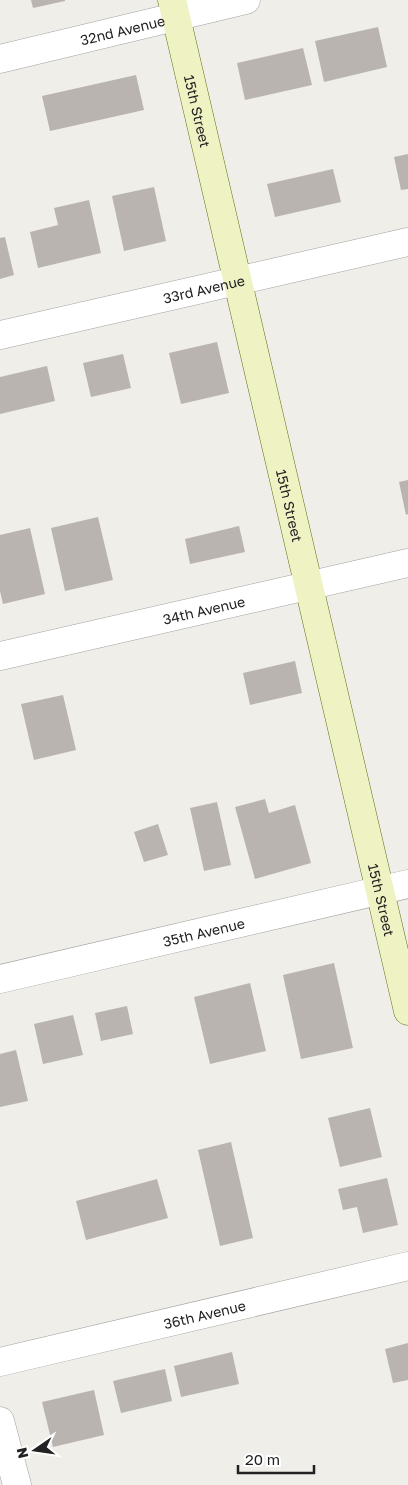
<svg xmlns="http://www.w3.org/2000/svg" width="408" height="1485" font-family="'Golos Text',sans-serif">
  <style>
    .building { fill: #b9b4af }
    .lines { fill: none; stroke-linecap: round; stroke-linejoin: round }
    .street-casing { stroke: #a2a2a2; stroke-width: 29 }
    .secondary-casing { stroke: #606e12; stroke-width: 29 }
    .street { stroke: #fff; stroke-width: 28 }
    .secondary { stroke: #eff3c4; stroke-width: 28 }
    .labels { text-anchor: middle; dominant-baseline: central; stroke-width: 4.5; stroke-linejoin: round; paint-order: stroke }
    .street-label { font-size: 14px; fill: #212121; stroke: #fff }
  </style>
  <rect width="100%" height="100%" fill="#f0eee9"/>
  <path class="building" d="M31,0h34v1l-32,7z
    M378,27l9,40 -63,15 -9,-41z
    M303,48l9,37 -67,15 -8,-37z
    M136,75l8,35 -94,21 -8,-35z
    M408,154v35l-7,1 -7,-33z
    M333,169l8,33 -66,15 -8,-33z
    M154,187l12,54 -42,10 -12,-55z
    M89,200l12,53 -63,15 -8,-36 28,-7 -4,-17z
    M5,237l9,38 -14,4v-41z
    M217,342l12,51 -48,11 -12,-51z
    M123,354l8,34 -40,9 -8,-34z
    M47,366l8,35 -55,13v-37z
    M408,480v34l-2,1 -7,-33z
    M98,517l15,63 -48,11 -14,-63z
    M239,526l6,26 -55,12 -5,-25z
    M30,528l15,66 -42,10 -3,-13v-56z
    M295,661l7,32 -52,12 -7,-32z
    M63,695l13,55 -42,10 -13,-56z
    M265,799l4,14 26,-8 16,58 -56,16 -20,-72z
    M217,802l14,63 -27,6 -14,-63z
    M158,824l10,31 -24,7 -10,-30z
    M334,963l19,85 -52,11 -18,-84z
    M250,983l16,68 -56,13 -16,-67z
    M127,1006l6,28 -32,7 -6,-28z
    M73,1015l10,40 -40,9 -9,-40z
    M16,1050l12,51 -28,6v-53z
    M370,1108l12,49 -42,10 -12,-49z
    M231,1142l22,96 -33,8 -22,-96z
    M387,1178l11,47 -35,8 -6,-26 -14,3 -5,-21z
    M157,1179l11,39 -82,22 -10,-39z
    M408,1343v37l-15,3 -8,-34z
    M232,1352l7,32 -58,13 -7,-31z
    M165,1369l7,32 -51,12 -8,-32z
    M94,1390l10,45 -51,12 -11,-45z"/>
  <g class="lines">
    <g class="street-casing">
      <g id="street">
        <path id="s1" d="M0,59l246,-59"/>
        <path id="s2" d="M0,335l408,-93"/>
        <path id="s3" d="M0,656l408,-93"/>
        <path id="s4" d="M0,979l408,-95"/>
        <path id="s5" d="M0,1362l408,-96"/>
        <path d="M0,1421l17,64"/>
      </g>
    </g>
    <g class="secondary-casing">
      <g id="secondary">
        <path id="s6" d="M172,0l236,1011"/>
      </g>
    </g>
    <use href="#street" class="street"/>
    <use href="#secondary" class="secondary"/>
  </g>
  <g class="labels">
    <g class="street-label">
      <text stroke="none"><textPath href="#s1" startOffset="126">32nd Avenue</textPath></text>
      <text stroke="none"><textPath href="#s6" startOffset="114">15th Street</textPath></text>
      <text stroke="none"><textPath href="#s2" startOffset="209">33rd Avenue</textPath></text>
      <text stroke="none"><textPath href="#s6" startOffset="519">15th Street</textPath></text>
      <text stroke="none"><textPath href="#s3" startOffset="209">34th Avenue</textPath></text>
      <text stroke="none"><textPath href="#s6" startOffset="924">15th Street</textPath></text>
      <text stroke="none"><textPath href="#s4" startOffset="209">35th Avenue</textPath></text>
      <text stroke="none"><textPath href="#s5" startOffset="210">36th Avenue</textPath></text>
    </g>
  </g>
  <g transform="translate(35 1450) rotate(257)" stroke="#ffffff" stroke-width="4" paint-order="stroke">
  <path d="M0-4L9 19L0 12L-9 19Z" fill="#212121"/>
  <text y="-8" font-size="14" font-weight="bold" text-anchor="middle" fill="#212121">N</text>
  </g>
  <path d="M238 1465v8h76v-8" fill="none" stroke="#212121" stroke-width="2.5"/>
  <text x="245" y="1465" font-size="15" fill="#212121" stroke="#ffffff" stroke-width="4" paint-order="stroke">20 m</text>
</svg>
